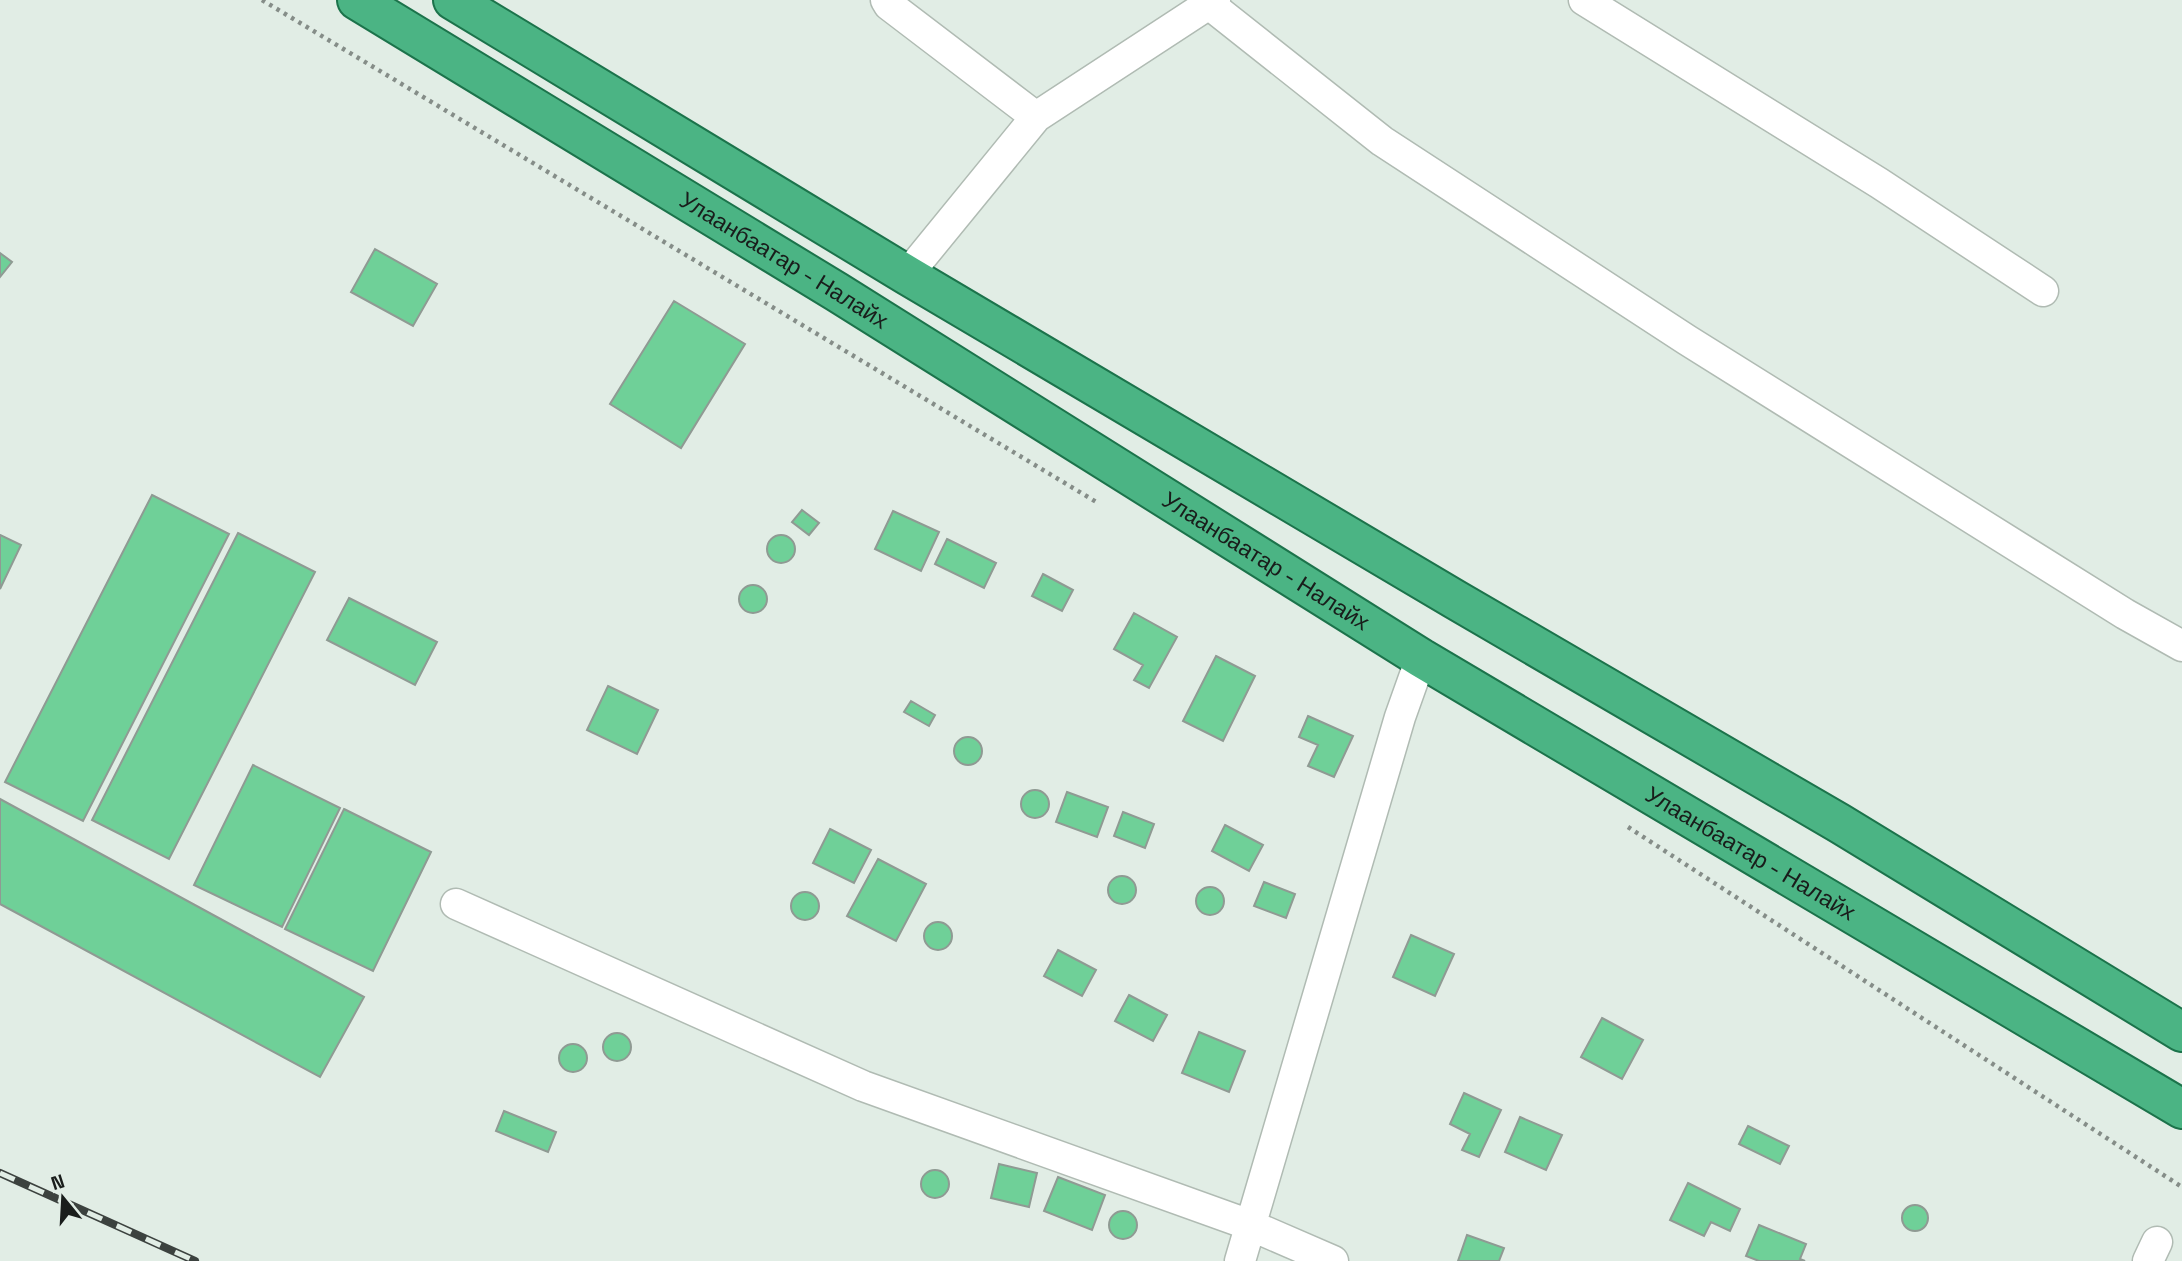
<svg xmlns="http://www.w3.org/2000/svg" width="2182" height="1261" font-family="'Space Grotesk',sans-serif">
  <style>
    .building { fill: #6fd098; stroke: #8f9a93; stroke-width: 2 }
    .lines { fill: none; stroke-linecap: round; stroke-linejoin: round }
    .minor-casing { stroke: #b0bbb3; stroke-width: 33 }
    .trunk-casing { stroke: #1c734b; stroke-width: 42 }
    .path { stroke: #858d88; stroke-width: 4.5; stroke-dasharray: 3.5 5; stroke-linecap: butt }
    .minor { stroke: #fff; stroke-width: 30 }
    .trunk { stroke: #4bb484; stroke-width: 38 }
    .rail-casing { stroke: #3c423f; stroke-width: 8 }
    .rail { stroke: #e1ede5; stroke-width: 5; stroke-dasharray: 16; stroke-linecap: butt }
    .labels { text-anchor: middle; dominant-baseline: central; stroke-width: 5; stroke-linejoin: round; paint-order: stroke }
    .street-label { font-size: 23px; fill: #191d1b; stroke: #e1ede5 }
  </style>
  <rect width="100%" height="100%" fill="#e1ede5"/>
  <path class="building" d="M375,249l62,35 -24,42 -62,-34z
    M0,253l12,9 -12,15z
    M674,301l71,43 -64,104 -71,-44z
    M152,495l77,39 -146,287 -78,-39z
    M802,510l17,13 -10,12 -17,-13z
    M893,511l46,21 -18,39 -46,-22z
    M238,533l77,39 -146,287 -77,-39z
    M767 549a14 14 0 1 1 28 0a14 14 0 1 1-28 0Z
    M0,535l21,10 -21,44z
    M947,539l49,24 -12,25 -49,-24z
    M1043,574l30,16 -11,21 -30,-15z
    M739 599a14 14 0 1 1 28 0a14 14 0 1 1-28 0Z
    M349,598l88,44 -22,43 -88,-45z
    M1134,613l43,24 -28,51 -15,-8 9,-15 -29,-16z
    M1216,656l39,20 -32,65 -40,-20z
    M608,686l50,24 -21,44 -50,-24z
    M911,701l24,14 -6,11 -25,-14z
    M1308,716l45,20 -19,41 -26,-11 10,-21 -19,-8z
    M954 751a14 14 0 1 1 28 0a14 14 0 1 1-28 0Z
    M253,765l87,43 -58,119 -88,-42z
    M1021 804a14 14 0 1 1 28 0a14 14 0 1 1-28 0Z
    M1067,792l41,15 -11,30 -41,-15z
    M0,799l364,198 -44,80 -320,-173z
    M344,809l87,43 -58,119 -88,-42z
    M1123,812l31,12 -9,24 -31,-12z
    M1225,825l38,20 -14,26 -37,-20z
    M830,829l41,21 -17,33 -41,-20z
    M878,859l48,25 -30,57 -49,-25z
    M1108 890a14 14 0 1 1 28 0a14 14 0 1 1-28 0Z
    M1264,882l31,12 -9,24 -32,-12z
    M1196 901a14 14 0 1 1 28 0a14 14 0 1 1-28 0Z
    M791 906a14 14 0 1 1 28 0a14 14 0 1 1-28 0Z
    M924 936a14 14 0 1 1 28 0a14 14 0 1 1-28 0Z
    M1411,935l43,19 -19,42 -42,-19z
    M1058,950l38,20 -14,26 -38,-20z
    M1129,995l38,20 -14,26 -38,-20z
    M1602,1018l41,22 -21,39 -41,-22z
    M1199,1032l46,19 -16,41 -47,-19z
    M603 1047a14 14 0 1 1 28 0a14 14 0 1 1-28 0Z
    M559 1058a14 14 0 1 1 28 0a14 14 0 1 1-28 0Z
    M1464,1093l37,17 -22,47 -17,-7 8,-16 -20,-10z
    M504,1111l52,21 -8,20 -52,-21z
    M1520,1117l42,18 -16,35 -41,-18z
    M1748,1126l41,20 -9,18 -41,-20z
    M999,1164l38,9 -8,34 -38,-9z
    M921 1184a14 14 0 1 1 28 0a14 14 0 1 1-28 0Z
    M1058,1177l47,18 -13,35 -48,-19z
    M1688,1183l52,26 -10,22 -19,-9 -7,14 -34,-16z
    M1902 1218a13 13 0 1 1 26 0a13 13 0 1 1-26 0Z
    M1109 1225a14 14 0 1 1 28 0a14 14 0 1 1-28 0Z
    M1759,1225l47,19 -6,15 5,2h-46l-13,-5z
    M1467,1235l37,13 -5,13h-41z"/>
  <g class="lines">
    <g class="minor-casing">
      <path id="minor" d="M886,0l3,5 147,112
        M1584,0l295,183 164,108
        M1209,4l173,137 305,199 438,274 57,32
        M907,275l129,-158 179,-117
        M456,904l407,182 387,139 83,36
        M1240,1261l160,-544 21,-59
        M2148,1261l9,-19"/>
    </g>
    <g class="trunk-casing">
      <g id="trunk">
        <path id="s1" d="M357,0l480,292 584,366 761,451"/>
        <path d="M453,0l454,275 549,325 383,223 343,209"/>
      </g>
    </g>
    <path class="path" d="M262,0l836,503
      M1628,827l554,360"/>
    <use href="#minor" class="minor"/>
    <use href="#trunk" class="trunk"/>
    <g class="rail-casing">
      <path id="rail" d="M0,1173l195,88"/>
    </g>
    <use href="#rail" class="rail"/>
  </g>
  <g class="labels">
    <g class="street-label">
      <text stroke="none"><textPath href="#s1" startOffset="500">Улаанбаатар - Налайх</textPath></text>
      <text stroke="none"><textPath href="#s1" startOffset="1068">Улаанбаатар - Налайх</textPath></text>
      <text stroke="none"><textPath href="#s1" startOffset="1634">Улаанбаатар - Налайх</textPath></text>
    </g>
  </g>
  <g transform="translate(63 1198) rotate(342)" stroke="#e1ede5" stroke-width="5" paint-order="stroke">
  <path d="M0-5L12 26L0 18L-12 26Z" fill="#191d1b"/>
  <text y="-10" font-size="19" font-weight="bold" text-anchor="middle" fill="#191d1b">N</text>
  </g>
</svg>
